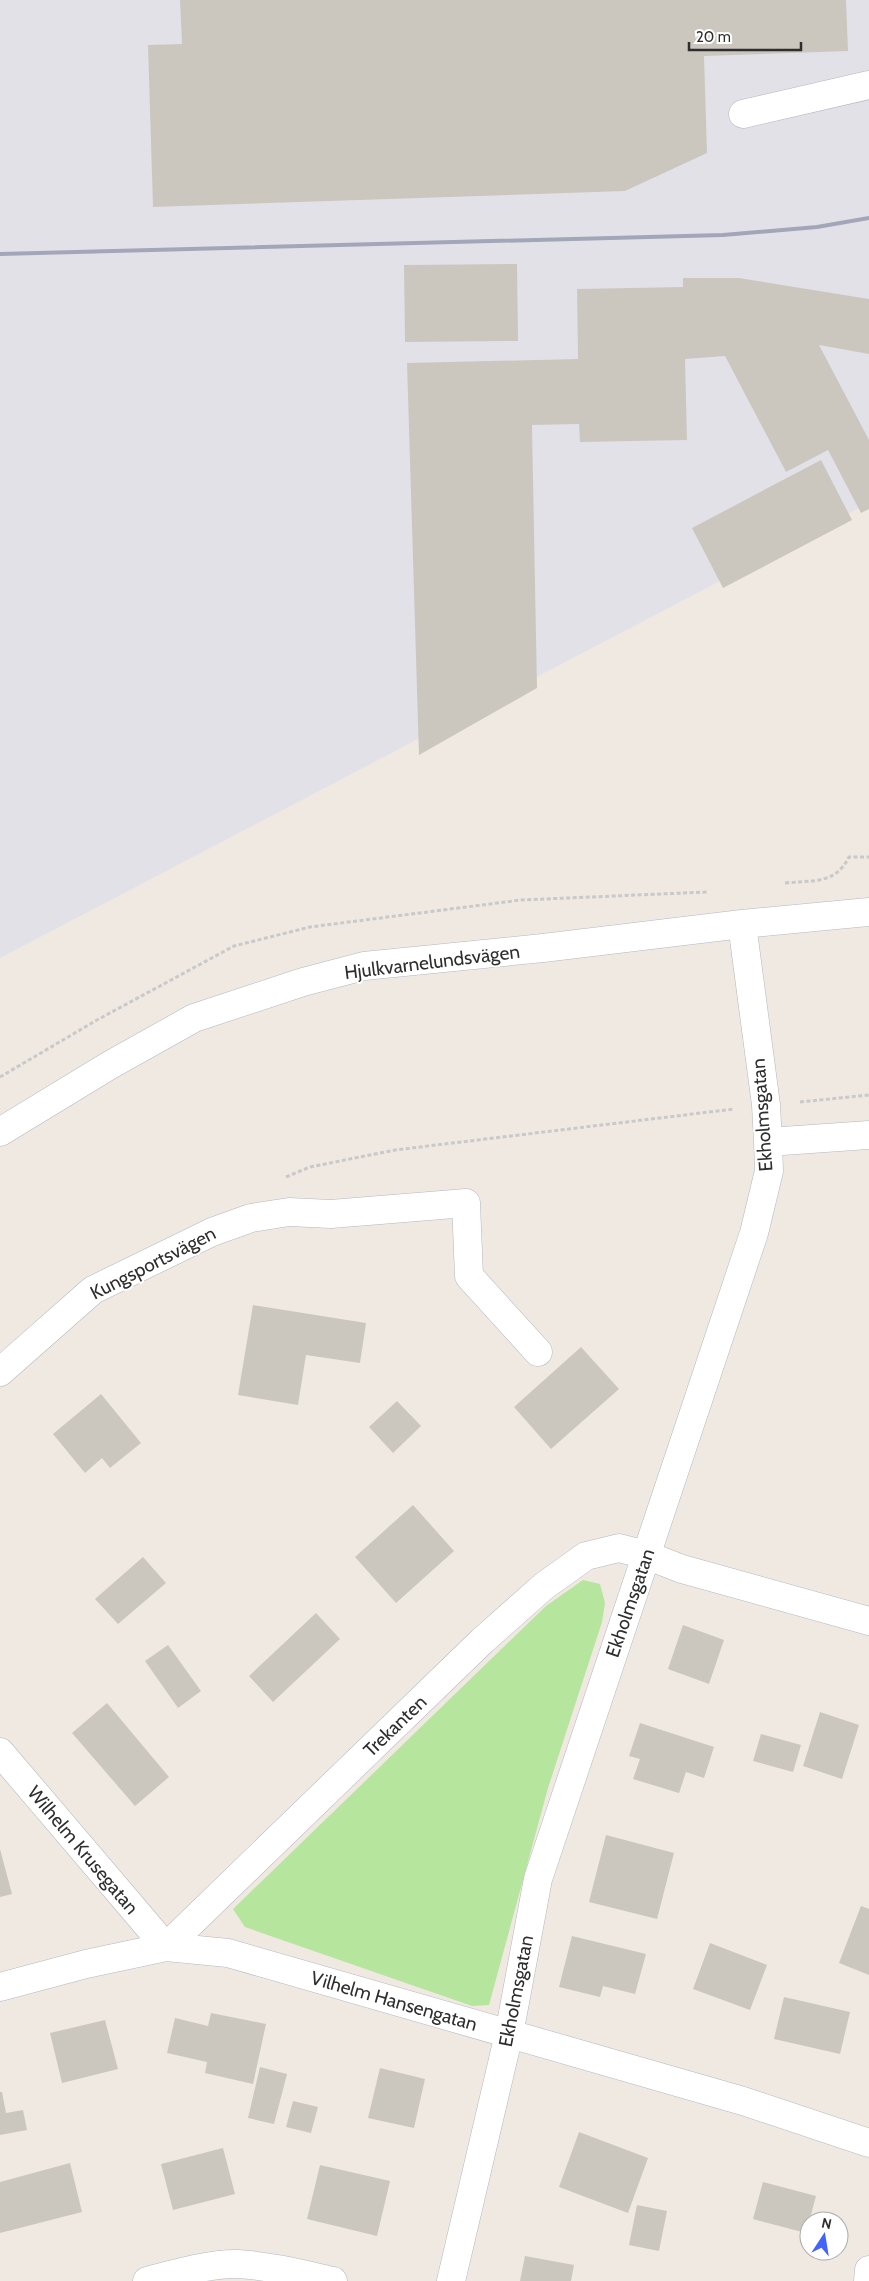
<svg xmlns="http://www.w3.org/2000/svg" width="869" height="2281" font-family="Cabin,sans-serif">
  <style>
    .industrial { fill: #e3e1e8 }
    .green { fill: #b6e59e }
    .building { fill: #cbc7bf }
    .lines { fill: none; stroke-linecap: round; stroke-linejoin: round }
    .minor-casing { stroke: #b4b7c1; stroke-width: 29 }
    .path { stroke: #c9c9c9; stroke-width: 3; stroke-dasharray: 4 2.5; stroke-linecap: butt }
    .minor { stroke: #fff; stroke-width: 28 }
    .rail { stroke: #a3a6b8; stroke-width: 4 }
    .labels { text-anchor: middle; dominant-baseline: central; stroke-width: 4; stroke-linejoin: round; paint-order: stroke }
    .street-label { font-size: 19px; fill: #2e2e2e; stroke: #fff }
  </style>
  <rect width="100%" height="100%" fill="#efe9e1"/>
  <path class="industrial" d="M0,0h869v503l-869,455z"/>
  <path class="green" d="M583,1580l17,4 5,19 -3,19 -54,166 -59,217 -17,1 -227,-79 -12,-18 313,-303z"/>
  <path class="building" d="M180,0h666l2,51 -144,5 3,97 -82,38 -472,16 -5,-162 34,-1z
    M517,264l1,77 -113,1 -1,-77z
    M683,278h56l130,21v55l-50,-9 50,95v69l-8,4 -33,-63 -42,22 -61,-116 -40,3 2,81 -107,2 -1,-18 -47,1 5,263 -118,67 -12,-392 171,-4 -1,-70 106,-2z
    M821,460l31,60 -129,68 -31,-60z
    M253,1305l113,18 -6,40 -54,-8 -8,50 -60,-10z
    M581,1347l38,42 -68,60 -37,-42z
    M101,1394l40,49 -31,25 -8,-10 -17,15 -32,-39z
    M397,1401l24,25 -28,27 -24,-26z
    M413,1505l41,46 -58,52 -41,-46z
    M143,1557l23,26 -48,41 -23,-25z
    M316,1613l24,26 -67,63 -24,-26z
    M683,1625l41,15 -15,44 -41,-15z
    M168,1645l33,46 -23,17 -33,-47z
    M107,1703l62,74 -34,29 -63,-73z
    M820,1712l39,13 -17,54 -39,-13z
    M640,1723l74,24 -10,31 -18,-6 -7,21 -46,-14 7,-20 -11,-3z
    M761,1734l40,11 -8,27 -40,-11z
    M606,1835l68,18 -17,66 -68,-17z
    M0,1849l12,45 -12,3z
    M861,1906l8,3v66l-30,-12z
    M572,1936l74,18 -11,40 -32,-8 -3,11 -41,-10z
    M710,1943l57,22 -17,45 -57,-21z
    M784,1997l66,15 -10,42 -66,-15z
    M211,2013l55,11 -13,60 -48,-11 2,-11 -40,-9 8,-35 33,8z
    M105,2020l13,49 -56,14 -12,-50z
    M260,2067l27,7 -13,50 -26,-6z
    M380,2068l45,11 -11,49 -46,-10z
    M0,2092h2l4,21 17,-3 4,20 -27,5z
    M293,2101l25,6 -7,26 -25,-6z
    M579,2132l69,26 -20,55 -69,-26z
    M223,2148l12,46 -62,16 -12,-46z
    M70,2163l12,49 -82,21v-51z
    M320,2165l70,16 -13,55 -70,-17z
    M763,2182l53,14 -10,37 -53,-14z
    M637,2205l30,6 -8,40 -30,-6z
    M525,2256l49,9 -3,16h-51z"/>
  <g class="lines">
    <g class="minor-casing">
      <path id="minor" d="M743,114l126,-29
        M0,1132l110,-67 84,-47 109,-36 61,-16 179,-18 199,-24 127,-12
        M768,1142l101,-7
        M0,1372l93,-82 119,-58 39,-14 38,-6 42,2 135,-11 3,73 69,76
        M0,1752l166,195 316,-306 62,-55 42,-30 33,-8 27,7 36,14 187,52
        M0,1987l86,-23 80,-17 62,6 515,148 126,42
        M147,2281c26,-7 65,-18 91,-17 32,2 64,10 95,17
        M451,2281l58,-247 29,-155 216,-646 15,-62 -1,-29 -2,-37 -24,-181
        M868,2281l1,-11"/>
    </g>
    <path class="path" d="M785,883c27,-3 50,2 64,-26h20
      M0,1077l97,-57 137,-74 76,-19 211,-27 186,-8
      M800,1102l69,-7
      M286,1177l24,-10 85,-17 339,-41"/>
    <use href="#minor" class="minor"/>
    <path class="rail" d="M0,254l723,-19 94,-8 52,-9"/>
  </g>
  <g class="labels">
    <g class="street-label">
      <text transform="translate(432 962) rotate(-7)">Hjulkvarnelundsvägen</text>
      <text transform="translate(762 1115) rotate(-94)">Ekholmsgatan</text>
      <text transform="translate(153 1263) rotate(-27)">Kungsportsvägen</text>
      <text transform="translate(630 1603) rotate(-71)">Ekholmsgatan</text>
      <text transform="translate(395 1726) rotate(-44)">Trekanten</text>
      <text transform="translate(83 1850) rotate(50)">Wilhelm Krusegatan</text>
      <text transform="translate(516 1991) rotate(-79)">Ekholmsgatan</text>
      <text transform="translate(394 2001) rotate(16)">Vilhelm Hansengatan</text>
    </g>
  </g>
  <g transform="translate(824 2236) rotate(12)"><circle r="24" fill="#ffffff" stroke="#ababab"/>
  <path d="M0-4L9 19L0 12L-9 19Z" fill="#4264fb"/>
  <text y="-8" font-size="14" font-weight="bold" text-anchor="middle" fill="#2e2e2e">N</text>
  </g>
  <path d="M689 42v8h112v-8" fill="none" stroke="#2e2e2e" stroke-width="2.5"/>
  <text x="696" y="42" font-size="15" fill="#2e2e2e" stroke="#ffffff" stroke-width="4" paint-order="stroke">20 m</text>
</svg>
